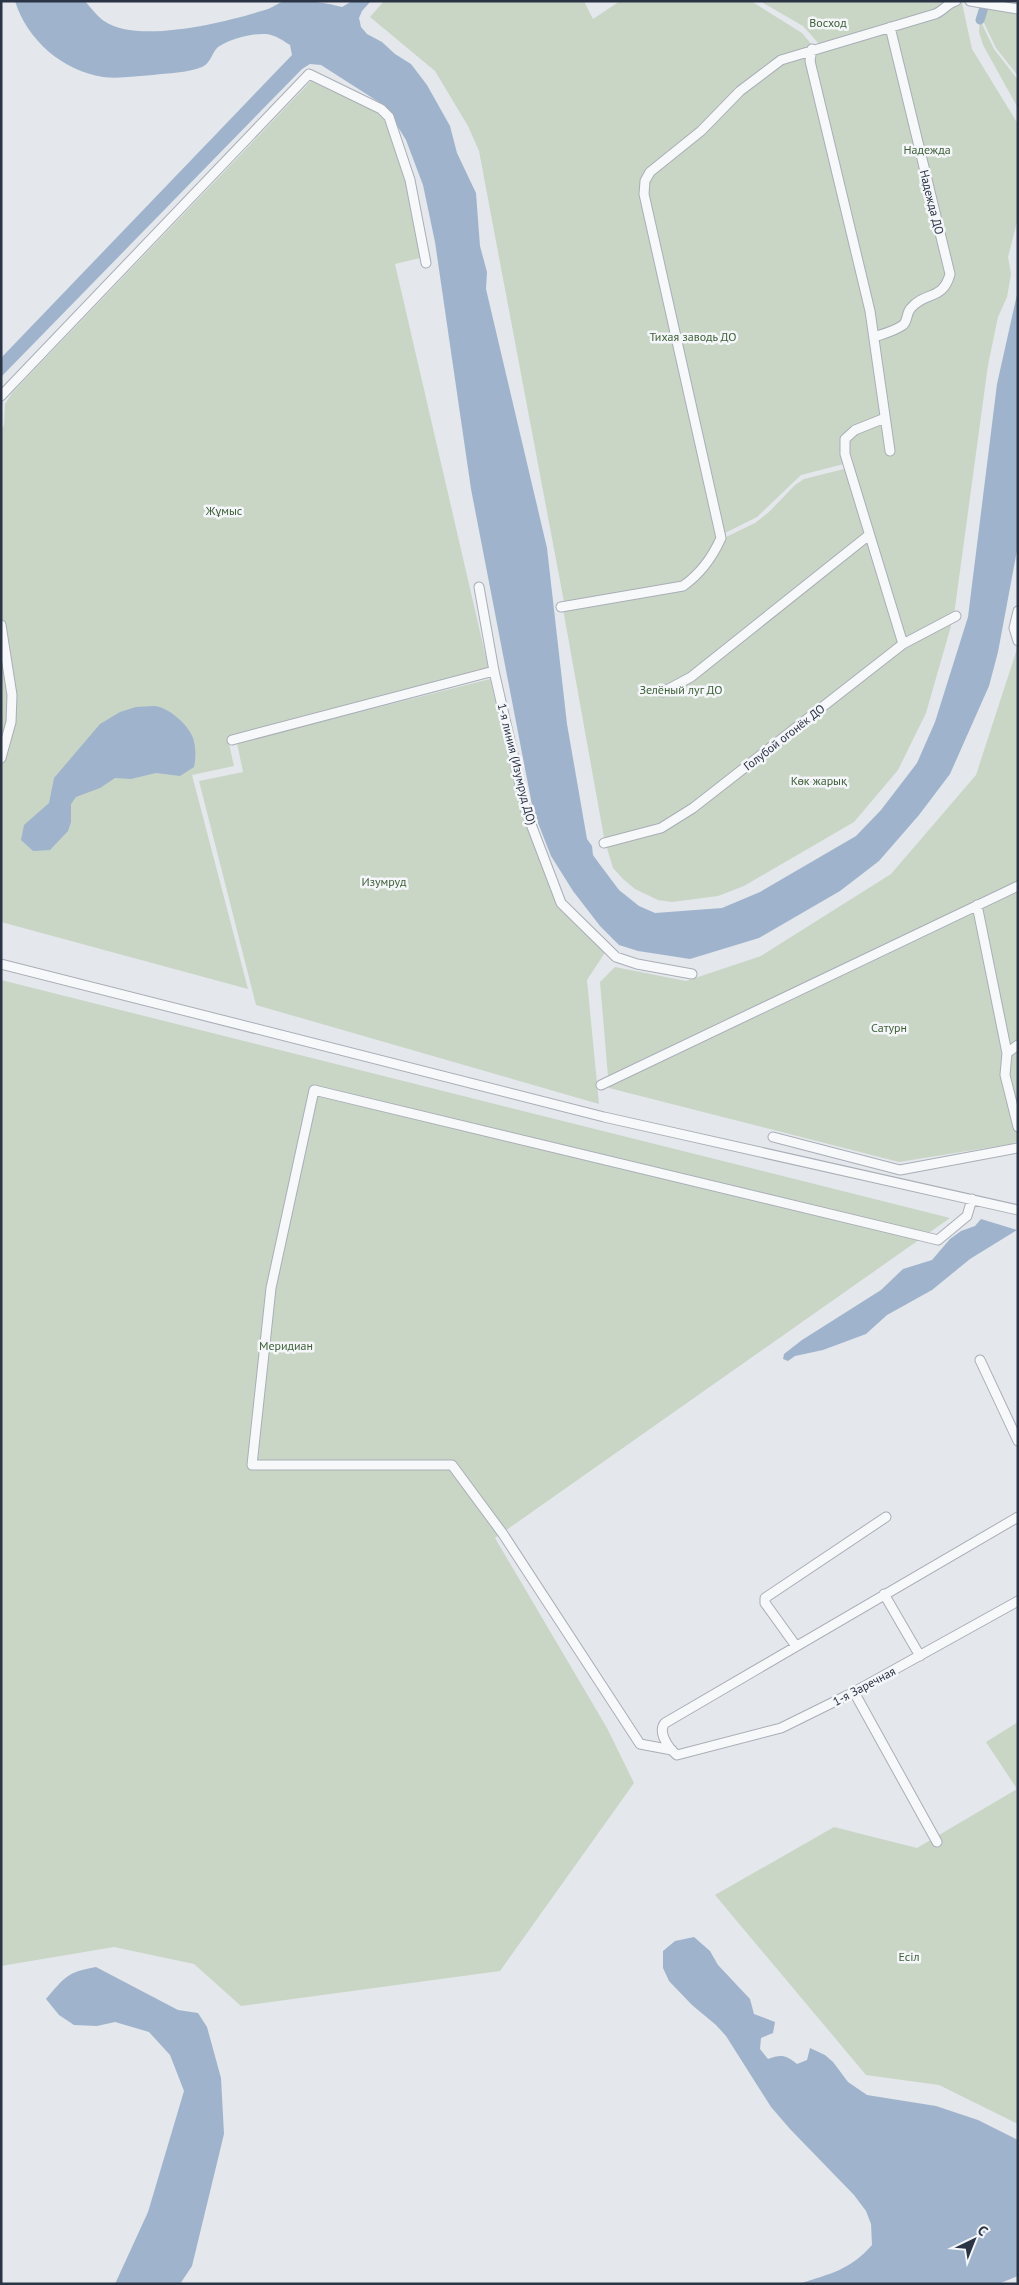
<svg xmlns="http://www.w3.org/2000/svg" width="1019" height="2285" font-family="'PT Sans',sans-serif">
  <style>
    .green { fill: #c9d6c5 }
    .water { fill: #9fb4cc }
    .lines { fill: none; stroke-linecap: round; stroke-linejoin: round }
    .canal { stroke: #9fb4cc; stroke-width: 9 }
    .minor-casing { stroke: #a9aeb7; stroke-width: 11 }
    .minor { stroke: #f7f8fa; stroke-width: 9 }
    .labels { text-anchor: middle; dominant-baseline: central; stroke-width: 5; stroke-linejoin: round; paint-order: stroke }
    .park-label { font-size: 12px; fill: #3f6138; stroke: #f4f6f9 }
    .street-label { font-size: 12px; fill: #2b3445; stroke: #f4f6f9 }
  </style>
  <rect width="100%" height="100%" fill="#e4e7ec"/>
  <path class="green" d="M384,1h200l9,18 27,-18h131l51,32 11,13 -6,10 61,261 14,99 -39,21 1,27 -43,11 -44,42 -34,17 -13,21 -28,27 -118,20 -85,-451 -11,-25 -33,-55 -65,-54z
    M760,1h193l-12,9 -121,35 -17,-19z
    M962,3l10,46 46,75v94l-10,39 3,17 -4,23 -9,20 -10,48 -34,250 -49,26 -58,-186 2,-13 8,-8 32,-13 -14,-107 -62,-254 3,-8z
    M987,8l31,4v64l-22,-28 -13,-27z
    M980,20l14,29 24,31v28l-35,-63 -4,-13z
    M311,81l65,31 9,8 21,62 14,76 -25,6 95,411 -262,64 6,27 -42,9 56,214 -247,-67v-492l3,-5 1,-21 7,-11z
    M848,468l53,175 -211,165 -29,18 -56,17 -42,-234 120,-21 39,-49 33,-16 14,-11 26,-27 9,-6z
    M953,619l-27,94 -28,57 -44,52 -110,64 -26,10 -46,6 -14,-2 -23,-11 -12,-10 -10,-11 -7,-23 57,-16 242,-183z
    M1018,646v495l-7,3 -112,18 -290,-74 -9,-106 15,-15 71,14 75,-25 130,-82 85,-99z
    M490,679l31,130 38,96 47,46 -19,29 12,124 -343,-99 -57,-224 44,-9 -6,-29z
    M1,980l949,238 -455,320 112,190 27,55 -134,188 -259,35 -47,-42 -80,-17 -113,19z
    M1018,1722v402l-79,-39 -73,-10 -151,-180 119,-68 83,21 100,-59 -31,-47z"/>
  <path class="water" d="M15,1h70c6,7 12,15 19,20 34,24 126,0 164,-12 6,-2 11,-7 17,-8 19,-1 39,1 57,6l10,-6h19l-9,10 -3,7 2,9 6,7 15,8 13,12 16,10 16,21 23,41 7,27 19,40 4,53 7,26 -1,17 61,259 20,176 20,115 5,7 1,9 5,7 21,28 20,16 16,7 67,-5 38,-16 96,-56 25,-26 36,-47 18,-41 33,-105 29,-233 21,-94v255l-20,107 -9,34 -39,88 -31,41 -40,46 -39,30 -81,47 -69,21 -52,-8 -19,-6 -19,-19 -27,-35 -22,-35 -18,-46 -62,-321 -36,-247 -12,-57 -17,-45 -21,-34 -64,-41 -11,-1 -8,5 -301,308v-19l291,-303 -2,-10c-8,-5 -15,-10 -24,-11 -14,-1 -36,5 -48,13 -6,5 -7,16 -16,20 -15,6 -34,6 -49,8 -16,1 -34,4 -50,2 -40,-6 -76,-37 -88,-76z
    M154,706c14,1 34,18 39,32 3,9 3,20 1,29l-14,9 -24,-3 -25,6 -16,-1 -15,10 -24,9 -5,7v18l-3,9 -18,19 -17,1 -12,-11 3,-15 25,-22 5,-25 46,-54 20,-12 16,-5z
    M981,1219l36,11 -47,29 -38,31 -45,25 -21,19 -43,16 -28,6 -7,5 -5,-2 1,-5 18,-14 79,-50 22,-21 29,-9 18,-21 11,-8 14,-5z
    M694,1937l16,14 8,14 32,34 4,15 21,8 -2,11 -12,5 -1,11 8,10c13,-5 18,-4 29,5l10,-4 3,-12 15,7 8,7 15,20 19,13 69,11 42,14 40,20v136l-20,8h-199c32,-11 50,-13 73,-39l-1,-21 -5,-13 -12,-16 -64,-66 -19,-22 -45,-71 -10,-11 -24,-20 -23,-24 -6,-13v-17l12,-10z
    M96,1967l82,43 20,3 9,14 14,51 3,56 -32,132 -12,18h-65l33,-72 36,-121 -14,-36 -21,-23 -34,-10 -18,4 -23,-1 -15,-10 -13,-16c19,-22 21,-27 50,-32z"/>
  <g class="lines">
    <path class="canal" d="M980,20l6,-19"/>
    <g class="minor-casing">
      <path id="minor" d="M970,1l48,8
        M812,49l-2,12 60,250 20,140
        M874,337c9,-3 21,-6 29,-12 5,-4 3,-12 8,-17 14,-17 32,-7 39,-34l-60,-247
        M1,396l308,-322 72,35 8,8 21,63 16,83
        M885,418l-30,12 -10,9v15l58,190
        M479,587l15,84 32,140 35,92 55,54 21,7 55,10
        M561,607l122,-21c17,-12 30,-30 38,-48l-77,-344 1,-13 5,-9 51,-41 39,-40 41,-31 154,-46c8,-3 13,-11 21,-13
        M1018,611l-4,17 4,13
        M1,625l11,70 -1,27 -10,36
        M663,692l28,-15 178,-142
        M232,740l262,-69
        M604,843l57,-15 32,-20 210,-164 53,-28
        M977,905l30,148 -2,22 13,52
        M1,964l603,153 414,93
        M1007,1053l11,-8
        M601,1085l417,-199
        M773,1137l127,33 118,-22
        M980,1360l38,81
        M1018,1517l-353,206c-8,9 4,26 12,32l104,-27 73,-36 164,-91
        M884,1594l36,62
        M796,1646l-31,-43v-5l121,-81
        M854,1692l83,150
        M672,1750l-32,-6 -137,-210 -51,-69h-200l19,-177 43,-198 624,150 29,-24 5,-17"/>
    </g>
    <use href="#minor" class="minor"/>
  </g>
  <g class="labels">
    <g class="park-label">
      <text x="828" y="22">Восход</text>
      <text x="927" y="149">Надежда</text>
      <text x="693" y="336">Тихая заводь ДО</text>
      <text x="224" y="510">Жұмыс</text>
      <text x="681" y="689">Зелёный луг ДО</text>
      <text x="819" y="780">Көк жарық</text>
      <text x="384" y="881">Изумруд</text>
      <text x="889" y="1027">Сатурн</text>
      <text x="286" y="1345">Меридиан</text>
      <text x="909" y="1956">Есіл</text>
    </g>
    <g class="street-label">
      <text transform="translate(932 202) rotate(76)">Надежда ДО</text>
      <text transform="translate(784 737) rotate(-38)">Голубой огонёк ДО</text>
      <text transform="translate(517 764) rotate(76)">1-я линия (Изумруд ДО)</text>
      <text transform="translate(864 1686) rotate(-28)">1-я Заречная</text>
    </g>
  </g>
  <rect width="1019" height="2285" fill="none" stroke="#2b3445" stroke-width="5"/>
  <g transform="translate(974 2240) rotate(43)" stroke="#f4f6f9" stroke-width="4" paint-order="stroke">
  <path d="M0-4L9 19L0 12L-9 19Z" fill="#2b3445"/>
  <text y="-8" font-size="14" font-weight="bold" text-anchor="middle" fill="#2b3445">С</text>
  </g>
</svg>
